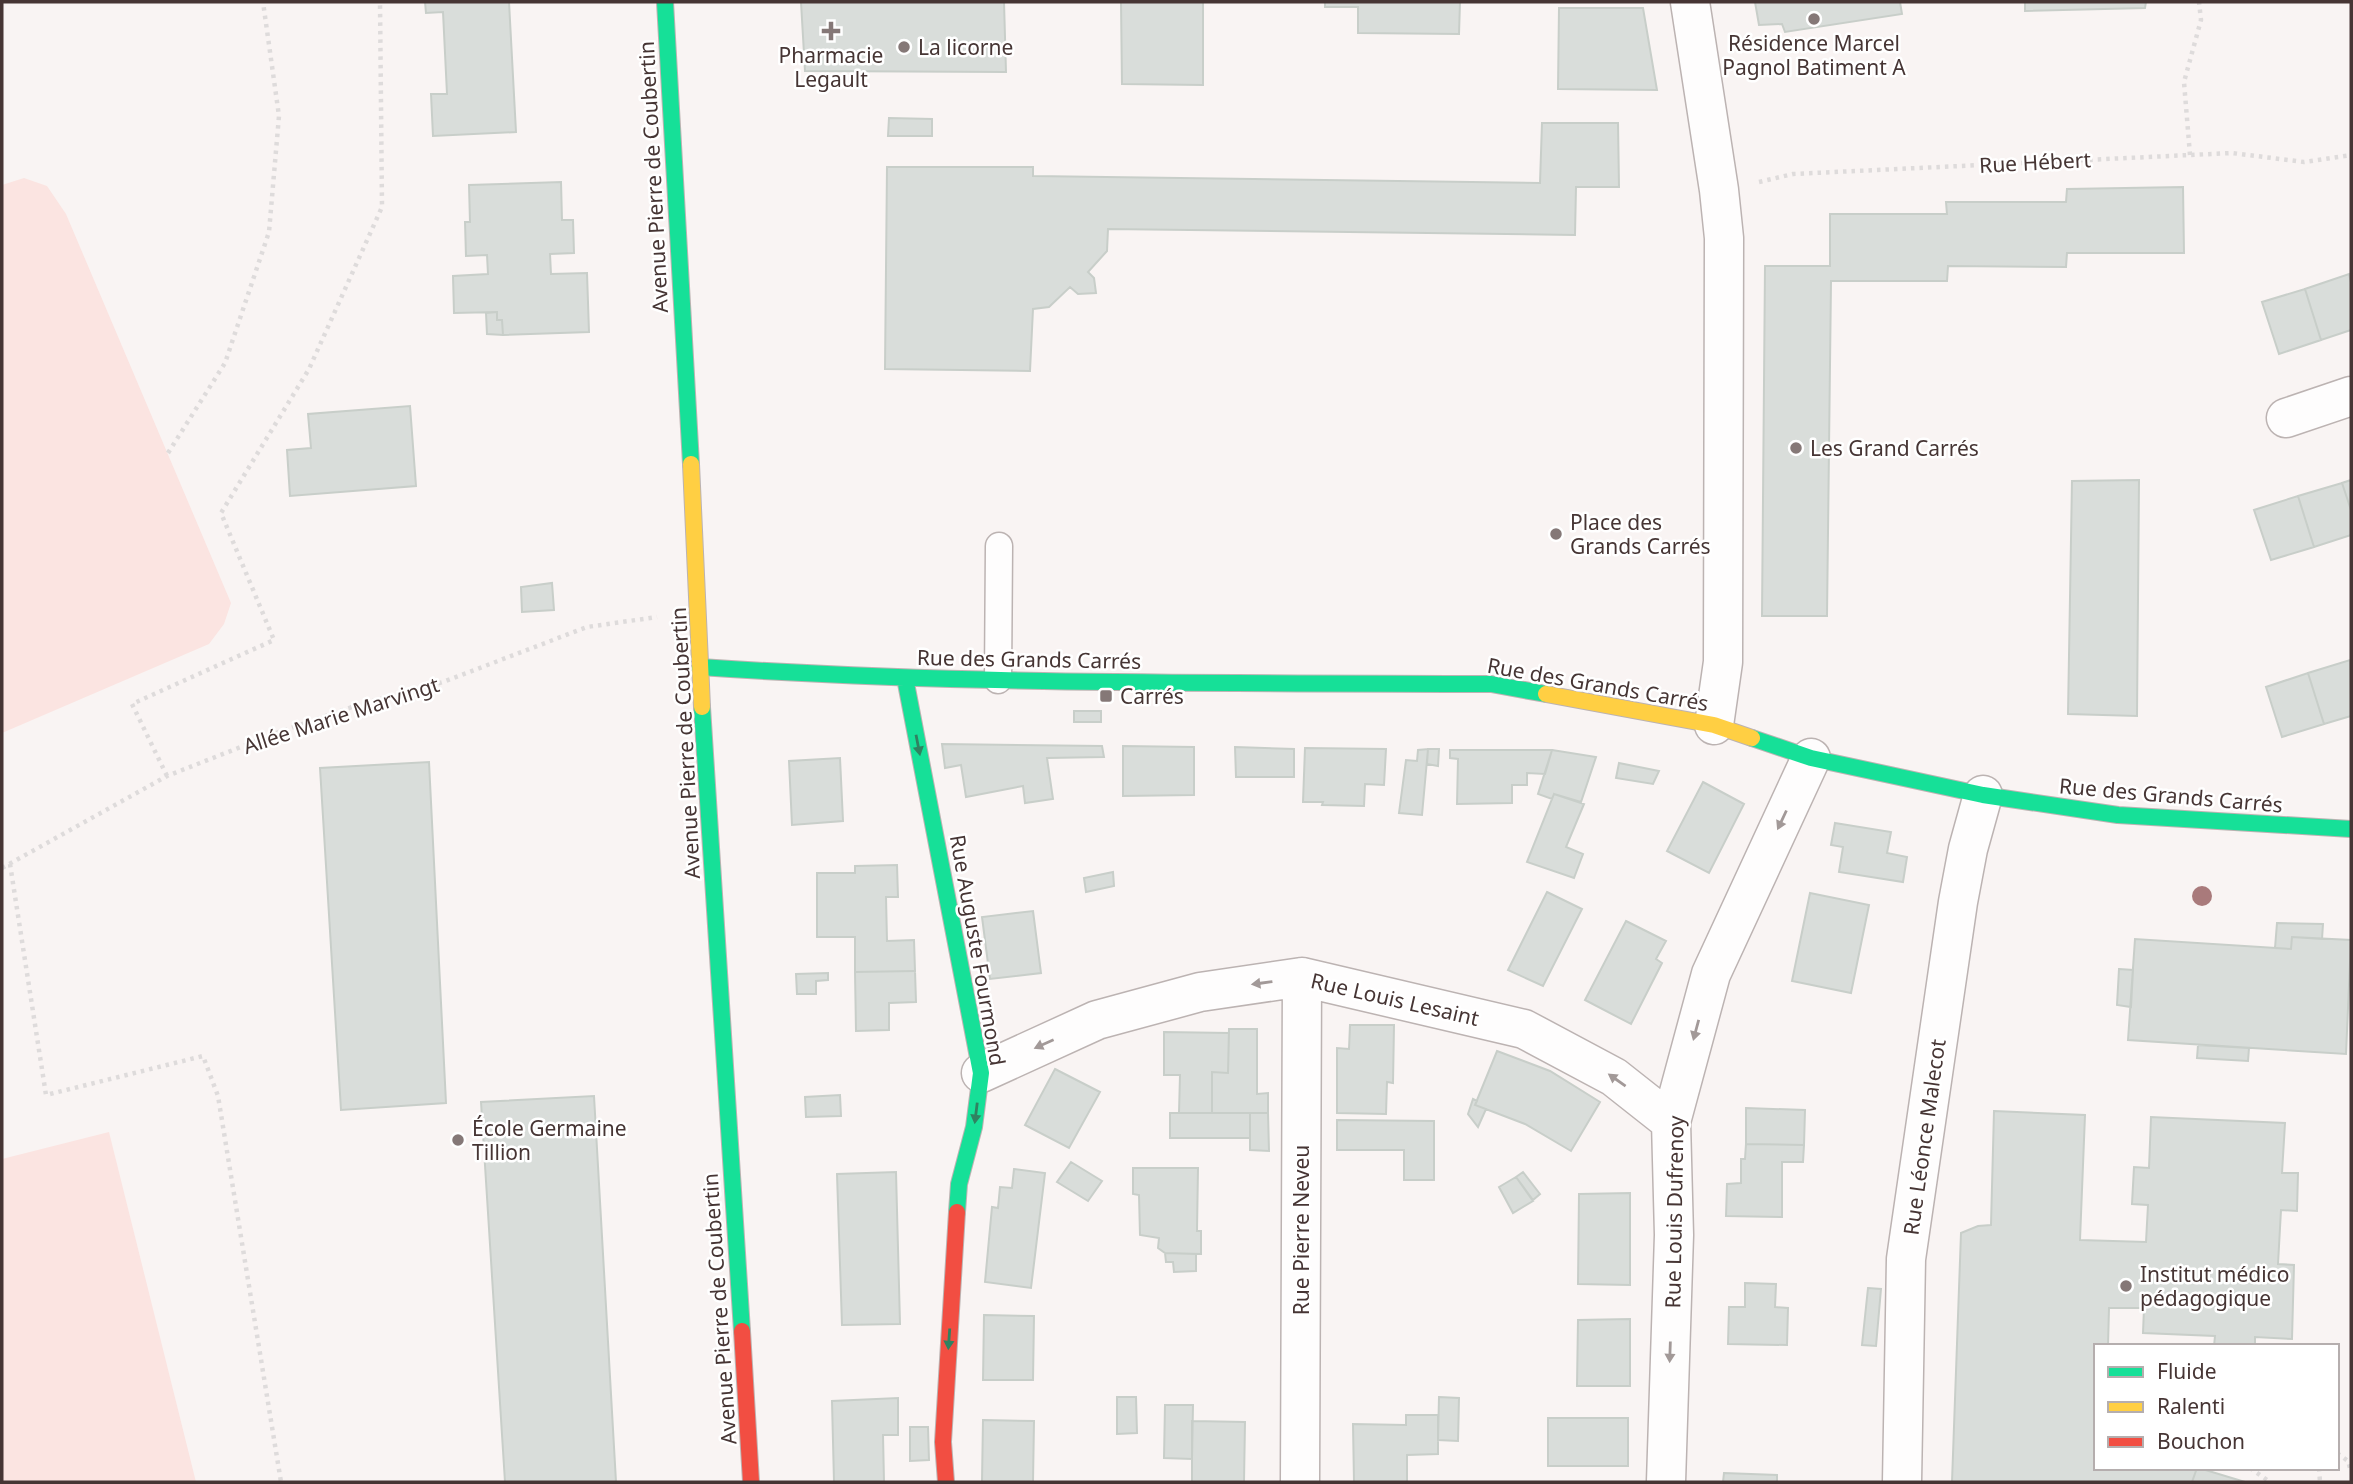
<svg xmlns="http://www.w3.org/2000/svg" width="2353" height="1484" font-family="'Noto Sans',sans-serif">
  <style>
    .green { fill: #fbe4e1 }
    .building { fill: #d9ddda; stroke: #c8cec9; stroke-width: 2 }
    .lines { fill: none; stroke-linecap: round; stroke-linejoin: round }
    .lane-casing { stroke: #bcb3b2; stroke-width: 29 }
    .street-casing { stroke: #bcb3b2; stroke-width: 41 }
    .fast-casing { stroke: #bcb3b2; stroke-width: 18 }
    .slow-casing { stroke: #bcb3b2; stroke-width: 18 }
    .jam-casing { stroke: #bcb3b2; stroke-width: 18 }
    .path { stroke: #dedbdb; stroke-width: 4.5; stroke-dasharray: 3.5 5; stroke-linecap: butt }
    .lane { stroke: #fefdfd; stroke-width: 26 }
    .street { stroke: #fefdfd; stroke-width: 38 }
    .fast { stroke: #16e098; stroke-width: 16 }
    .slow { stroke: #ffcf43; stroke-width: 16 }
    .jam { stroke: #f24e42; stroke-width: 16 }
    .tree { fill: #a97a7b }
    .oneway { fill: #308261 }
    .oneway2 { fill: #a29998 }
    .poi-dot { fill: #857877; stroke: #fff; stroke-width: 2.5 }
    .labels { text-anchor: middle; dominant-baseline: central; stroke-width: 5; stroke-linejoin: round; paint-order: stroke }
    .poi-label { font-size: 21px; fill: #463534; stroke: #fff; text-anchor: start }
    .street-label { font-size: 21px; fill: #463534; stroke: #fff }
  </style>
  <rect width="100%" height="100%" fill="#f9f4f3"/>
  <path class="green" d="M24,178l23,8 19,28 165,389 -7,21 -15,20 -207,89v-548z
    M109,1132l87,350h-194v-323z"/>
  <path class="building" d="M425,2h84l7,130 -83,4 -2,-42h16l-4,-82 -17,1z
    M801,2h203l2,70 -201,-1z
    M1121,2h82v83l-81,-1z
    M1325,2h135l-1,32 -101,-1v-26h-33z
    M1755,2h145l2,12 -117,18 -3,-8 -23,1z
    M2025,2h121l-1,6 -120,3z
    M1559,8h84l14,82 -99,-1z
    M889,118l43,1v17h-44z
    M1542,123h76l1,64h-43l-1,48 -467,-6 -1,22 -19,21 6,6 2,15 -18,1 -8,-7 -21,20 -16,2 -3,62 -145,-2 2,-202h146v9l507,7z
    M561,182l1,38h11l1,33 -24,1 1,20 36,-1 2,59 -86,3 -1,-15h-5v-8l-43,1 -1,-37 35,-2 -1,-19 -21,1 -1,-34h5l-1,-37z
    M2183,187l1,66h-117l-1,14 -118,-1 -1,15h-116l-4,335h-65l3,-350h65v-52h117l-1,-12h120l1,-13z
    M2349,274l2,8v48l-30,10 -16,-51z
    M2305,289l16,51 -42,14 -17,-52z
    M497,312v8h5l1,15 -16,-1 -1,-21z
    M410,406l6,80 -126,10 -3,-46 24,-2 -3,-34z
    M2139,480l-2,236 -69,-2 4,-233z
    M2351,480v30l-9,-27z
    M2342,483l9,27v25l-37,12 -16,-51z
    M2298,496l16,51 -43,13 -17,-50z
    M552,583l2,27 -32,2 -1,-25z
    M2350,660l1,56 -27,8 -16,-51z
    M2308,673l16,51 -42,13 -16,-50z
    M1074,711h27v11h-27z
    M942,744l160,2 2,11 -57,1 6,41 -28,4 -2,-17 -57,11 -5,-32 -16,3z
    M1123,746l71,1v48l-71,1z
    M1235,747l59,2v28h-58z
    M1305,748l81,1 -2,36 -19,-1 -1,22 -42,-1 1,-3h-20z
    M1428,749l-6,66 -23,-2 7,-53 11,1 1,-11z
    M1428,749h11l-1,17 -11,-2z
    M1450,750h102l-7,24 -18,-1v12h-15v18l-55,1 1,-45 -8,-1z
    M1552,750l44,7 -15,45 -27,-8 -2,5 -14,-5z
    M840,758l3,63 -51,4 -3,-64z
    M429,762l17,341 -105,7 -21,-342z
    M1619,763l40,8 -6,13 -37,-6z
    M1703,782l41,22 -35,69 -42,-22z
    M1554,794l30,10 -18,43 17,7 -9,24 -47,-16z
    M1835,823l56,9 -4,21 20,4 -4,25 -64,-10 4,-25 -12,-2z
    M897,865l1,32h-12l1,44 27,-1 1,31 -60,1v-35h-38v-64h38v-7z
    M1113,872l1,14 -28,6 -2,-14z
    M1547,892l35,17 -39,77 -35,-16z
    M1810,893l59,12 -18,88 -59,-12z
    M1033,911l8,62 -51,6 -8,-62z
    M1626,921l40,20 -10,18 6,4 -31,61 -46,-24z
    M2277,923l46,1 -1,15 -30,-2 -1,12 -16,-1z
    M2292,937l59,3 -5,114 -218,-14 7,-101 156,10z
    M2119,969l14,1 -2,37 -14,-2z
    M915,971l1,31 -27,1v27l-33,1 -1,-59z
    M828,973v7l-12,1v13h-19l-1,-20z
    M1350,1025h44l-1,58 -6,-1 -1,32 -49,-1v-65l12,1z
    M1229,1029h28v65l11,-1v20h-56v-41l16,1z
    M1164,1032l65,1 -1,40 -16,-1v41h-33l1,-38h-16z
    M2198,1045l51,3 -1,13 -51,-3z
    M1497,1051l53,20 50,31 -29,49 -46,-27 -50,-19z
    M1055,1069l45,23 -31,56 -44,-23z
    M840,1095l1,21 -35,1 -1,-20z
    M594,1096l22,386h-111l-24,-380z
    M1473,1099l4,2 -2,4 11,4 -8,18 -10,-13z
    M1746,1108l59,2 -1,35 -58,-1z
    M1994,1111l91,4 -5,125 66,2 2,-37 -16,-1 2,-37 15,1 2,-51 134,6 -3,50h16l-1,38 -16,-1 -3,54 16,1 -2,74 -37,-2v9h-41l1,-10 -72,-3 1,-25h-35l-1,38h-12v122h101l-5,14h-240l9,-249 17,-7 13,-1z
    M1170,1113h80v25h-80z
    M1250,1113h18l1,38 -19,-1z
    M1337,1120l97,1v59h-30v-30h-67z
    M1746,1144l58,1 -1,17h-21v55l-56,-1 1,-32 14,-1v-24h4z
    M1071,1162l31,19 -14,20 -31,-19z
    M1133,1168h65l-1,63h4v23l-36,-1 -7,-5 1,-10 -19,-3 -1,-40 -6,-1z
    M1014,1169l31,4 -14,115 -46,-6 7,-75 6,1 2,-21 12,1z
    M896,1172l4,152 -58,1 -5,-151z
    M1523,1172l17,22 -7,6 -17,-23z
    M1516,1177l17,24 -20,12 -14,-26z
    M1630,1193v92l-52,-1 1,-90z
    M1165,1253l31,1v17l-22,1 -1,-10h-7z
    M1745,1283l31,1 -1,23 13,1 -1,37 -59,-1 1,-37h16z
    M1868,1288l13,1 -5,57 -14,-1z
    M984,1315l50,1 -1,64h-50z
    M1630,1319v67h-53l1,-66z
    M1117,1397h19l1,36 -20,1z
    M1439,1397l20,1 -1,43 -20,-1z
    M898,1398v37h-15l1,47h-50l-2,-81z
    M1165,1405h28l-1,54 -28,-1z
    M1406,1415h32v39l-31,1v27h-53l-1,-58 53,1z
    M1548,1418h80v48h-80z
    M983,1420l51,1 -1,61h-51z
    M1192,1421l53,1 -1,60h-52z
    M910,1427h18l1,33 -19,1z
    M2197,1468h2l46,14h-53z
    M1724,1473l53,2v7h-54z"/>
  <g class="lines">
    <g class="lane-casing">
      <path id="lane" d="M998,680l1,-134"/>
    </g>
    <g class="street-casing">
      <path id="street" d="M1690,2l29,188 5,48 -1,424 -9,63
        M2286,418l65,-22
        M981,1073l116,-53 103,-28 102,-15 222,52 90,48 57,45
        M1300,1482l2,-505
        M1666,1482l8,-247 -3,-113 40,-148 100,-216
        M1902,1482l4,-223 52,-357 10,-53 15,-54"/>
    </g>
    <g class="fast-casing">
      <path id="fast" d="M665,2l26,462
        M700,667c263,18 527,16 791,17l55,10
        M905,678l76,395 -7,54 -15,57 -2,28
        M702,707l40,624
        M1752,738l59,20 172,37 135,20 233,14"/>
    </g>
    <g class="slow-casing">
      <path id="slow" d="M691,464l11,243
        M1546,694l168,31 38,13"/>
    </g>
    <g class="jam-casing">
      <path id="jam" d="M742,1331l9,151
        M946,1482l-3,-40 14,-230"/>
    </g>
    <path class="path" d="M2190,155l-6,-73 17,-62 -2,-18
      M1759,182l34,-8 397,-19 42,-2 72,9 47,-7
      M168,453l57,-90 44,-131 10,-116 -16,-114
      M167,776l-35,-72 142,-64 -53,-127 88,-144 73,-162 -2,-205
      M10,864l36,231 157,-39 15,40 63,386
      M2,868l165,-92 112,-44 79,-27 85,-23 144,-55 70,-10
      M2337,1453l11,8 3,11
      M2250,1468l20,14
      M2319,1468l1,14"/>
    <use href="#lane" class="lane"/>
    <use href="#street" class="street"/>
    <use href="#fast" class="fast"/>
    <use href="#slow" class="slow"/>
    <use href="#jam" class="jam"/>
  </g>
  <circle class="tree" cx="2202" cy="896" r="10"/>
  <defs><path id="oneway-solid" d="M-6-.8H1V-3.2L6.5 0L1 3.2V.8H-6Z" transform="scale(1.75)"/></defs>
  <g class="oneway">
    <use href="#oneway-solid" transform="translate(918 745) rotate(79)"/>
    <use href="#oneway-solid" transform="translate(976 1113) rotate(97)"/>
    <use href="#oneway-solid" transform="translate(949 1339) rotate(94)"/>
  </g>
  <g class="oneway2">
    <use href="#oneway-solid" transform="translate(1782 820) rotate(115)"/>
    <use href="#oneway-solid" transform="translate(1262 983) rotate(172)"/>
    <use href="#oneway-solid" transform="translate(1696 1030) rotate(105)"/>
    <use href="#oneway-solid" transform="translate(1044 1044) rotate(156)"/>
    <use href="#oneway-solid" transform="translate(1617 1080) rotate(-145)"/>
    <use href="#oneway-solid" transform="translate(1670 1352) rotate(92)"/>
  </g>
  <g class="poi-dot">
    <circle cx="1814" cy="19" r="7"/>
    <path d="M827.5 20.5h7v7h7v7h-7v7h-7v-7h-7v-7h7z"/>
    <circle cx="904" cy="47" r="7"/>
    <circle cx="1796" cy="448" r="7"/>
    <circle cx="1556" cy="534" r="7"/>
    <rect x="1099" y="689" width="14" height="14" rx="3.5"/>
    <circle cx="458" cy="1140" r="7"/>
    <circle cx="2126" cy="1286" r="7"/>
  </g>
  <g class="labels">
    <g class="poi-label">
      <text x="1814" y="43" text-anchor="middle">Résidence Marcel<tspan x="1814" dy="24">Pagnol Batiment A</tspan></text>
      <text x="918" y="47">La licorne</text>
      <text x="831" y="55" text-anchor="middle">Pharmacie<tspan x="831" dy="24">Legault</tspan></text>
      <text x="1810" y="448">Les Grand Carrés</text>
      <text x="1570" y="522">Place des<tspan x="1570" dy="24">Grands Carrés</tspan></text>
      <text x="1120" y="696">Carrés</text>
      <text x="472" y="1128">École Germaine<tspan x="472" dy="24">Tillion</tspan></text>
      <text x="2140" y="1274">Institut médico<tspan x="2140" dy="24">pédagogique</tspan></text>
    </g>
    <g class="street-label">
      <text transform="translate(2035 162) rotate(-3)">Rue Hébert</text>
      <text transform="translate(653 177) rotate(-93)">Avenue Pierre de Coubertin</text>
      <text transform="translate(1029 659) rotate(1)">Rue des Grands Carrés</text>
      <text transform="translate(1598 684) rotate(10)">Rue des Grands Carrés</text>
      <text transform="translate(341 715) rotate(-18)">Allée Marie Marvingt</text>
      <text transform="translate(685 743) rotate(-93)">Avenue Pierre de Coubertin</text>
      <text transform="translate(2171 795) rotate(5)">Rue des Grands Carrés</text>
      <text transform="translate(978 950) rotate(80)">Rue Auguste Fourmond</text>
      <text transform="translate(1395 999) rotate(13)">Rue Louis Lesaint</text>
      <text transform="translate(1924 1137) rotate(-82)">Rue Léonce Malecot</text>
      <text transform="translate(1674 1212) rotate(-89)">Rue Louis Dufrenoy</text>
      <text transform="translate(1301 1230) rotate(-90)">Rue Pierre Neveu</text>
      <text transform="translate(719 1309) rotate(-94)">Avenue Pierre de Coubertin</text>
    </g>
  </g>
  <rect width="2353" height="1484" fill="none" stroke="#463534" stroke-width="7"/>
  <rect x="2094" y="1344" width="245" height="126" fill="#ffffff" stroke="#b5aeae" stroke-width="2"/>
  <rect x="2108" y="1367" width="35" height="10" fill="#16e098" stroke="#b5aeae" stroke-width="2"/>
  <text x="2157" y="1379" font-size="21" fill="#463534">Fluide</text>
  <rect x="2108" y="1402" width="35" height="10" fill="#ffcf43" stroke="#b5aeae" stroke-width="2"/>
  <text x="2157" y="1414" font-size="21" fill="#463534">Ralenti</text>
  <rect x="2108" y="1437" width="35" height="10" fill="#f24e42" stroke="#b5aeae" stroke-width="2"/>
  <text x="2157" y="1449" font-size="21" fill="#463534">Bouchon</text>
</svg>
